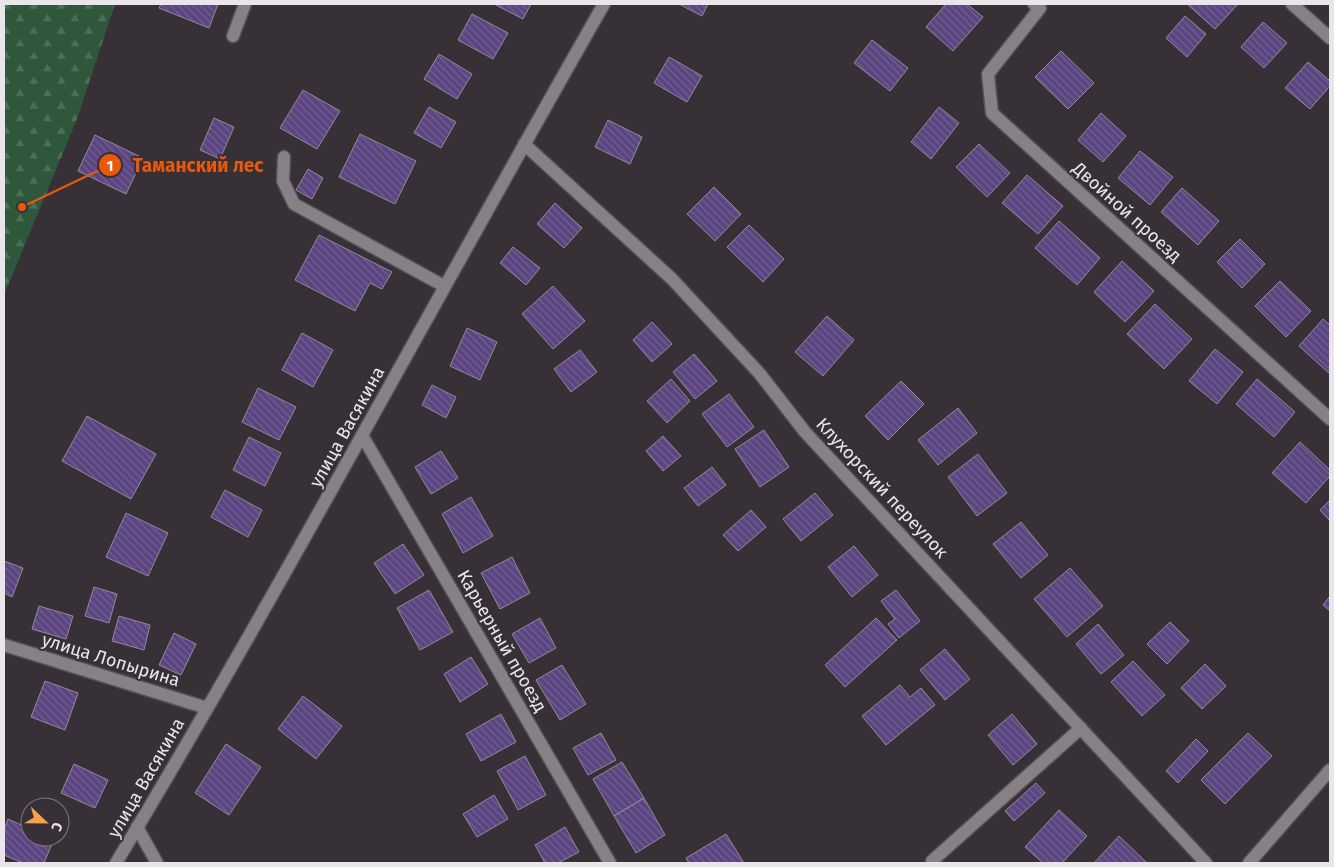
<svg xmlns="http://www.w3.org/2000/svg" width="1334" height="867" font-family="'Fira Sans',sans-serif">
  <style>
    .forest { fill: url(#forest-firs) }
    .building { fill: url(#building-back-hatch); stroke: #8f8c96 }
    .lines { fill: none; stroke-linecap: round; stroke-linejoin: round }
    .service-casing { stroke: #534e54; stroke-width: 15 }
    .minor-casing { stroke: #534e54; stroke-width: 15 }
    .tertiary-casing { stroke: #534e54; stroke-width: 15 }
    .service { stroke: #878087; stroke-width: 12 }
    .minor { stroke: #878087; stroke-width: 12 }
    .tertiary { stroke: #878087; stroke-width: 12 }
    .labels { text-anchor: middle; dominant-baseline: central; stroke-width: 4; stroke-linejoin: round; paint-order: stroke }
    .street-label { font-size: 18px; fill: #e9e5ea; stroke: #373137 }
    .leader { fill: none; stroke: #e8590c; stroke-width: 2 }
    .callout-dot { fill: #e8590c; stroke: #373137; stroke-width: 2 }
    .mark-label { font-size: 15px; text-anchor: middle; font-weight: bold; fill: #fff }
    .callout-label { font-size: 19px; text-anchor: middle; font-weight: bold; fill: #e8590c; stroke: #373137; stroke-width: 4; stroke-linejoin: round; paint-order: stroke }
  </style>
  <defs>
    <pattern id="forest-firs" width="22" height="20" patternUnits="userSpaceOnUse" patternTransform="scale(1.25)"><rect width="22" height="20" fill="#2e573b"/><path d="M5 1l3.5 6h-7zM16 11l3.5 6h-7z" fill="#4c6f58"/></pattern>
    <pattern id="building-back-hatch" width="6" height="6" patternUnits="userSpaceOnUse" patternTransform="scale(1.25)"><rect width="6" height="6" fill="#5b4480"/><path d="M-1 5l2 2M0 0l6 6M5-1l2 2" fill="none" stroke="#735f92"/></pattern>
  </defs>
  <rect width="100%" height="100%" fill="#373137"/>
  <path class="forest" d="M4,4h111l-38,115 -73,176z"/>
  <path class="building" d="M161,4h57l-9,24 -50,-20z
    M494,4h37l-8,15z
    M679,4h29l-6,12z
    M946,4h21l16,13 -30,34 -27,-24z
    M1187,4h51l-23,25z
    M472,14l36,19 -15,26 -35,-19z
    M1185,16l21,18 -19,23 -21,-19z
    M1263,22l24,21 -23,25 -23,-21z
    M872,40l36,28 -18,23 -36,-28z
    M1061,51l33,32 -26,26 -33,-32z
    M439,54l33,20 -15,25 -33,-20z
    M669,57l33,19 -15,26 -33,-19z
    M1308,62l22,19v5l-20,23 -25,-21z
    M303,90l37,21 -23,38 -37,-21z
    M429,107l27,15 -15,26 -27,-15z
    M939,107l20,16 -28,36 -20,-17z
    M1101,113l25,23 -23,26 -25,-22z
    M214,118l20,9 -14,32 -20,-9z
    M608,120l34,17 -12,27 -35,-17z
    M360,134l56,27 -21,43 -56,-27z
    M95,135l48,23 -17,36 -48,-23z
    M979,144l31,29 -23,24 -31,-30z
    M1140,151l33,26 -23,28 -32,-27z
    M308,169l15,9 -11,21 -16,-9z
    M1027,175l36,31 -25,28 -36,-31z
    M714,187l27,27 -26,27 -28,-27z
    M1182,188l37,33 -21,24 -37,-33z
    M555,203l27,25 -18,20 -27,-24z
    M1059,221l41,37 -23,27 -42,-37z
    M749,225l35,34 -21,23 -36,-35z
    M319,235l73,37 -10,17 -12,-6 -15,28 -60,-31z
    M1240,239l25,25 -23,24 -25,-26z
    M513,247l27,21 -14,17 -26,-22z
    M1122,261l32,30 -29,31 -31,-30z
    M1280,281l31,30 -25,26 -31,-31z
    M553,286l32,35 -32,28 -31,-35z
    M1155,304l37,35 -28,30 -37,-35z
    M827,316l27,24 -31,36 -28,-24z
    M1323,319l7,6v49l-31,-28z
    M652,322l20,22 -20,18 -19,-22z
    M467,328l30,14 -17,38 -30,-14z
    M302,333l31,17 -20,37 -31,-17z
    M1215,349l28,23 -26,32 -28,-23z
    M580,350l17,22 -26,20 -17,-23z
    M694,354l23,27 -22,18 -22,-27z
    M671,379l19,22 -23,22 -20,-22z
    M1257,379l38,33 -21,25 -38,-33z
    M901,381l23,23 -36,36 -23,-24z
    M432,385l24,12 -10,21 -24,-13z
    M258,388l38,19 -17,33 -37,-18z
    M729,394l25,33 -27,20 -25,-33z
    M958,408l19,25 -39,32 -20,-25z
    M87,416l69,38 -25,45 -69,-38z
    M764,430l25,37 -29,20 -25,-38z
    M663,436l18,20 -18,15 -17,-20z
    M249,437l32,16 -16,33 -32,-16z
    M1300,442l30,28v6l-24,27 -34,-30z
    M441,451l17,27 -27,16 -16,-27z
    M978,454l29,39 -30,23 -29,-39z
    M712,467l14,18 -28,21 -14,-18z
    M225,490l37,20 -14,27 -37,-20z
    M815,493l18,22 -32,26 -18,-22z
    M471,497l22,39 -30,17 -21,-39z
    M1330,500v21l-10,-11z
    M751,510l15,17 -28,24 -15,-16z
    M126,513l42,20 -20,43 -42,-19z
    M1021,522l27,33 -27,23 -28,-34z
    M403,544l21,31 -29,19 -21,-31z
    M854,546l24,29 -26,22 -24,-30z
    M512,557l18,36 -30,16 -19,-36z
    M4,561l19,7 -11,29 -8,-4z
    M1070,568l33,38 -36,31 -33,-38z
    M94,587l23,7 -8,29 -24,-7z
    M429,590l24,42 -33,18 -23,-42z
    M896,590l24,31 -21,17 -11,-14 7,-5 -14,-18z
    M1330,596v15l-7,-6z
    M39,606l34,10 -7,23 -34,-10z
    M119,616l31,9 -6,25 -32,-9z
    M540,618l16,30 -27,15 -17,-29z
    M876,618l21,22 -52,47 -20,-22z
    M1170,622l19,19 -22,23 -20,-20z
    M1098,624l26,31 -23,19 -25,-30z
    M174,633l22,11 -15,31 -22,-10z
    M945,649l25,30 -25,21 -25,-30z
    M471,657l17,27 -28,18 -16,-28z
    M1133,661l32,34 -23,21 -31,-34z
    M1205,664l21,22 -24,23 -21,-21z
    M562,665l24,39 -26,16 -24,-40z
    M45,681l33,12 -13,37 -34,-13z
    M900,685l10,12 11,-9 14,17 -49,40 -24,-29z
    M303,696l39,30 -26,33 -38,-30z
    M501,714l15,28 -35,19 -15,-27z
    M1012,714l25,30 -24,21 -25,-30z
    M601,733l15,27 -28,15 -15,-27z
    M1248,733l24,23 -47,48 -24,-24z
    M1196,739l12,12 -30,32 -12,-12z
    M226,744l35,23 -32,48 -34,-22z
    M525,756l21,39 -28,15 -21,-39z
    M622,762l22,36 -30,18 -21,-37z
    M74,764l34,16 -13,28 -34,-15z
    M1036,783l9,10 -31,28 -9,-10z
    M494,795l14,24 -31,18 -14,-23z
    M644,798l21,37 -29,18 -22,-37z
    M1059,810l28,26 -25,27h-19l-18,-16z
    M8,819l22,10v8l24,2 -10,24h-21l-19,-8v-25z
    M565,827l14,25 -21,11h-13l-10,-18z
    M726,834l18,29h-55l-3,-5z
    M1119,836l27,26v1h-52z"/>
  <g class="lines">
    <g class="service-casing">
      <path id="service" d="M233,36l12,-32
        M284,157l-1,24 11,23 150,82
        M932,861l149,-133"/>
    </g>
    <g class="minor-casing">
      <path id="minor" d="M1034,4l6,4 -52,66 4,39 338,306
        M1292,4l38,34
        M524,144l148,135 88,95 45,58 401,431
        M363,437l247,426
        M4,645l203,63
        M137,827l20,36
        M116,863c170,-282 324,-573 488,-859"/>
    </g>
    <g class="tertiary-casing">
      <path id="tertiary" d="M1249,863l81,-93"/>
    </g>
    <use href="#service" class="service"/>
    <use href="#minor" class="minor"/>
    <use href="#tertiary" class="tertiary"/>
  </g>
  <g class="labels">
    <g class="street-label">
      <text transform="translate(1127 212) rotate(42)">Двойной проезд</text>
      <text transform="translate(347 427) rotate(-61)">улица Васякина</text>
      <text transform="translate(882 488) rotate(47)">Клухорский переулок</text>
      <text transform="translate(502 641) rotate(60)">Карьерный проезд</text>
      <text transform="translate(111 660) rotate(17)">улица Лопырина</text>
      <text transform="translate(146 778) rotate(-60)">улица Васякина</text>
    </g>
  </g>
  <path class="leader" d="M22 207L110 165"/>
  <g class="callout-dot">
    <circle cx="22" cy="207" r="5"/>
    <circle cx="110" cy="165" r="12"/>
  </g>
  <g class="mark-label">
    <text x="110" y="171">1</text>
  </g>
  <g class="callout-label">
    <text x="198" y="172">Таманский лес</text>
  </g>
  <rect width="1334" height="867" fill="none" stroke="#e9e5ea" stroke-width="10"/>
  <g transform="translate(45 822) rotate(112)"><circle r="24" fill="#373137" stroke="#7e797f"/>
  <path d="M0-4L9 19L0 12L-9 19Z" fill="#f8a14a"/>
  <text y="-8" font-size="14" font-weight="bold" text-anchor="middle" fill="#e9e5ea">С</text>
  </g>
</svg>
